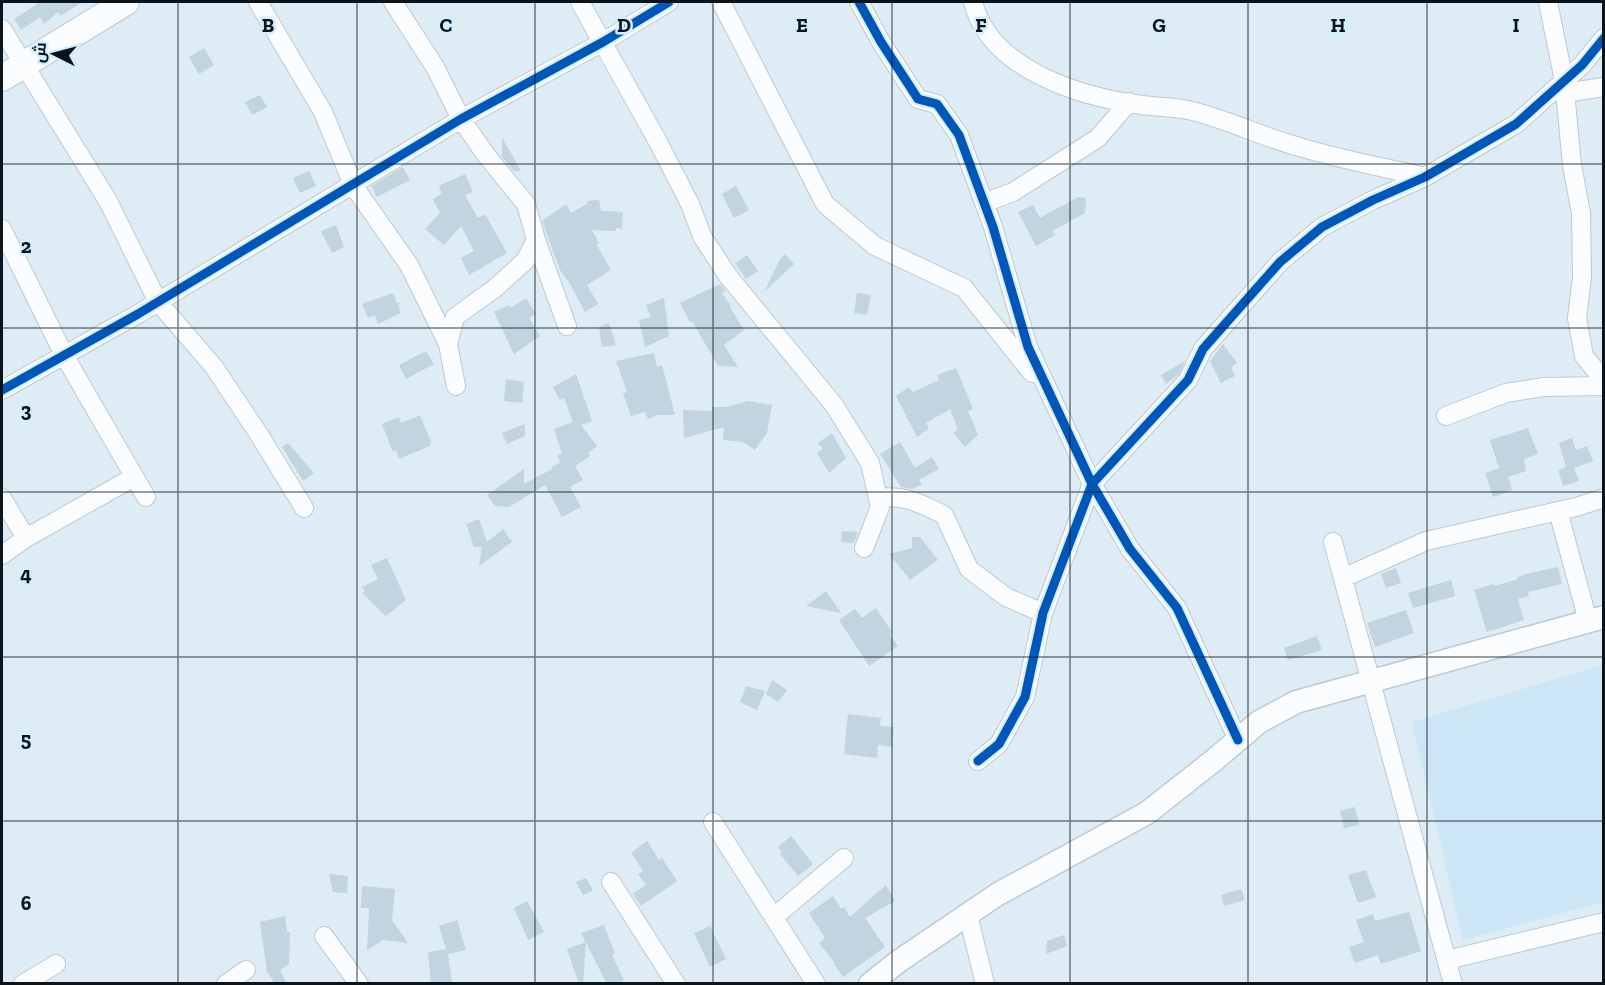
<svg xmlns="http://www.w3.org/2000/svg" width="1605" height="985" font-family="'Zilla Slab',Cairo,serif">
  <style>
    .built { fill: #cce6f5 }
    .building { fill: #c1d4df }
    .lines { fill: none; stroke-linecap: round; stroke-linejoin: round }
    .minor-casing { stroke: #bec9d0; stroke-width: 20 }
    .tertiary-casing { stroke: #bec9d0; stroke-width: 25 }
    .secondary-casing { stroke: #bec9d0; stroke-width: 28 }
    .minor { stroke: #fafcfe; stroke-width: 18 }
    .tertiary { stroke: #fafcfe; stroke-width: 22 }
    .secondary { stroke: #fafcfe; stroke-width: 26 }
    .cycleway-casing { stroke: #d3eeff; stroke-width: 13 }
    .cycleway { stroke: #0057b8; stroke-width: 9 }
    .grid { fill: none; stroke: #0a141a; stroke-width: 1.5; stroke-opacity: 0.55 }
    .grid-label { font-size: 20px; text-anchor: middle; font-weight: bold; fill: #0a141a; stroke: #d3eeff; stroke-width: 5; stroke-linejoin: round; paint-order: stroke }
  </style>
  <rect width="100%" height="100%" fill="#ddecf5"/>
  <path class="built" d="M1603,665v237l-140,38 -51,-218z"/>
  <path class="building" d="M40,2h43l-23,14 -2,-4 -14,12 -4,-7 -19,13 -7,-11z
    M204,48l10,17 -15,9 -10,-17z
    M260,95l7,12 -15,8 -7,-13z
    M502,137l19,34h-7l-12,-14z
    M403,167l7,13 -33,17 -6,-11z
    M309,171l7,15 -16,7 -7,-15z
    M465,174l8,18 -8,3 13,23 7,-4 22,39 -38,22 -8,-17 13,-7 -13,-25 -17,19 -19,-16 15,-16 -7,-14 9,-5 -3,-8z
    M736,186l13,24 -15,8 -12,-24z
    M1078,197l8,1 -1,15 -33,18 3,4 -19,11 -18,-34 15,-7 7,13z
    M599,200l2,11 22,1 -1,17 -6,-1v3l-24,-1 7,13 -3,1 15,26 -24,15 11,19 -13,8 -15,-28 -10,-14 -18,-49 24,-17 5,9 16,-9v-3z
    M336,225l8,22 -12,6 -11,-22z
    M785,254l9,10 -30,28 16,-33z
    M747,255l11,16 -12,8 -11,-16z
    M720,284l6,7 -4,2 9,13 -1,1 14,23 -20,15 14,22 -20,-1 -26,-45 -2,1 -10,-19z
    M393,293l4,10h4l-3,2 3,8 -23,11 -3,-9 -7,3 -6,-14z
    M857,293l14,2 -4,20 -13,-2z
    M526,298l10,16 -7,4 11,18 -26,18 -20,-42 15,-7 1,3z
    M664,298l5,38 -24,11 -6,-27 12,-3 -5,-12z
    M609,323l7,22 -14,2 -3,-20z
    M1223,344l14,19 -6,4 4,9 -14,7 -11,-22z
    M426,351l8,13 -28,15 -7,-14z
    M654,353l3,14 5,-2 13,50h-17l-10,4 -3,-7 -14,4 -8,-23 4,-1 -11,-31z
    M1185,361l-6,13 -13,10 -5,-9z
    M956,368l17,41 -5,2 10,24 -13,12 -12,-14 5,-4 -8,-20 -24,14 3,5 -12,9 -21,-41 13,-9 4,5 26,-12 -2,-5z
    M576,374l16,47 -11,4 16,21 -9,7 2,3 -15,10 8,14 -13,7 11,20 -19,10 -17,-32 -36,22 -14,-1 -8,-11 37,-26v15l28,-15v-2l9,-5 -4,-6 5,-3 -8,-24 19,-7 -9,-24 -4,2 -7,-13z
    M506,379l18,3 -2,21 -18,-2z
    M748,401l24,4 -5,28 -12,17 -12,-8 -20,-2 1,-13 -40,11 -1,-28 29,1v-4h15z
    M420,415l11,27 -1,4 -31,13 -3,-9 -3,2 -11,-28 17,-7 2,6z
    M525,424v12l-18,8 -5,-11z
    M1528,428l10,26 -14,5 2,12 -18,6 4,13 -19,7 -8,-24 14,-5 -9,-28z
    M832,433l14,25 -17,15 -12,-20 6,-4 -5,-6z
    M1572,438l4,12 11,-4 6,15 -19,7 5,13 -16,5 -5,-16 8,-3 -7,-24z
    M900,442l15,26 17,-11 7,12 -20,11 3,4 -10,5 -11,-2 -21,-33z
    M288,443l26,30 -11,8 -21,-34z
    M479,519l8,23 16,-13 9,13 -33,24 3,-19h-8l-8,-23z
    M842,531l16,1 -4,11 -13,-1z
    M912,537h8l18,23 -28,20 -21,-26 23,-6z
    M387,558l19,42 -20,16 -24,-23 3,-1 -3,-5 16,-8 -7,-14z
    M1558,567l4,17 -34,8 1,4 -11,3 6,21 -37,12 -13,-42 20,-6 1,2 23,-7 -1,-2 9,-3z
    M1396,568l5,15 -15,5 -5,-14z
    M1451,580l4,16 -42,12 -5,-15z
    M826,591l15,22 -35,-7z
    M876,608l16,24 -3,2 9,12 -29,20 -30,-46 16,-11 7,9z
    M1406,610l8,23 -39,14 -8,-24z
    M1317,636l5,14 -34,10 -4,-12z
    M772,680l15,10 -9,12 -12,-8z
    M746,686l19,5 -8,19 -17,-8z
    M848,714l33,4 -1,8 14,1 -2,20 -14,-2 -1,13 -33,-4z
    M1355,807l4,18 -15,3 -4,-17z
    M791,836l22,28 -15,12 -18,-22 2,-2 -4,-5z
    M647,841l12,19 3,-2 15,23 -36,25 -8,-12 13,-9 -8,-11 5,-3 -12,-18z
    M1366,870l10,27 -18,6 -10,-28z
    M329,874l19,2 -1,17 -14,-1z
    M586,878l7,12 -10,5 -7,-13z
    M886,885l9,16 -30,17 20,29 -42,30 -9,-13 1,-1 -16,-20 6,-5 -16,-25 24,-17 8,13 3,-2 6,10z
    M362,886l33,3 -3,31 16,23 -25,-3 -16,10 2,-42h-8z
    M1241,889l4,11 -21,6 -3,-11z
    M527,901l17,31 -16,8 -14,-32z
    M1409,912l12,39 -40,13 -3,-9 -23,8 -6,-16 15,-5 -8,-22 17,-6 2,7z
    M285,916l2,16h3l-1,32 -9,6 7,14h-12l-8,-12 -7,-50z
    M457,920l9,30 -18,4 4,30h-21l-3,-32 18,-3 -7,-23z
    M604,925l11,29 -3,1 12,25 -7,4h-10l-26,-51z
    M710,926l16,33 -16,8 -16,-34z
    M1064,935l3,11 -21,8 1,-13z
    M586,942l-3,42h-4l-12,-35z"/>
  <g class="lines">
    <g class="minor-casing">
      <path id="minor" d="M258,2l65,110 30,73 56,80 39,79
        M393,2l42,65 26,52 25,36 40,49 10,36 -11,21 -31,28 -39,28 -7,27 8,42
        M580,2l77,138 33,64 12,32 26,40 106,129 36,58 10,44 -16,41
        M721,2l104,202 50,42 89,42 68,85
        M859,2l22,40 37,57 19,5 22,31 34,92 35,120 64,137 38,65 47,59 61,132
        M973,2c17,68 108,95 169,103 15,2 31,2 46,5 36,8 72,26 108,36 42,13 86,21 129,31
        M1548,2l16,79 8,84 9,48 1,64 -5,41 7,38 20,25
        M2,29l106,172 50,101 56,65 46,69 44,72
        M1565,93l39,-6
        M984,203l29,-11 85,-54 31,-36
        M2,229l62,126 82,142
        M536,240l31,86
        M2,390l136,-76 323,-195 142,-77 66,-40
        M1446,416l60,-23 38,-6 60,-1
        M2,498l24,40
        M878,498c26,-4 43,6 66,17l25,54 37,28 37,16
        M1558,511l30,110
        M1333,542l120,442
        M2,555l24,-17 108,-61
        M1343,578l83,-37 150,-34 28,-9
        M978,761l21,-17 26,-47 18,-84 49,-129 96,-104 15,-31 77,-87 42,-35 51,-27 52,-23 91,-53 66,-59 22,-27
        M713,822l103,162
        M611,882l65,102
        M968,915l17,69
        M774,917l70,-59
        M324,936l35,48
        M1447,960l157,-38
        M23,984l33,-20
        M226,984l20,-14"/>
    </g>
    <g class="tertiary-casing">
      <path id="tertiary" d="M870,984l29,-23 99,-67 149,-81 66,-52 46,-39 37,-20 308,-85"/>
    </g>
    <g class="secondary-casing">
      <path id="secondary" d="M2,78l124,-76"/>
    </g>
    <use href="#minor" class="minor"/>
    <use href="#tertiary" class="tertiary"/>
    <use href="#secondary" class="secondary"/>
    <g class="cycleway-casing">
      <path id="cycleway" d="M859,2l22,40 37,57 19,5 22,31 34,92 35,120 64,137 38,65 47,59 61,132
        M2,390l136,-76 323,-195 142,-77 66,-40
        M978,761l21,-17 26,-47 18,-84 49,-129 96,-104 15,-31 77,-87 42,-35 51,-27 52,-23 91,-53 66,-59 22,-27"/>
    </g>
    <use href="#cycleway" class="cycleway"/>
  </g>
  <path class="grid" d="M178,2v982M357,2v982M535,2v982M713,2v982M892,2v982M1070,2v982M1248,2v982M1427,2v982M2,164h1602M2,328h1602M2,492h1602M2,657h1602M2,821h1602"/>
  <g class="grid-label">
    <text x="268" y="32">B</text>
    <text x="446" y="32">C</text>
    <text x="624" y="32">D</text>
    <text x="802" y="32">E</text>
    <text x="981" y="32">F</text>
    <text x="1159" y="32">G</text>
    <text x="1338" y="32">H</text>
    <text x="1516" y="32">I</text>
    <text x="26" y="253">2</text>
    <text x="26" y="417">3</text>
    <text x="26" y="581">4</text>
    <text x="26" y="746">5</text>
    <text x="26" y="910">6</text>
  </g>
  <rect width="1605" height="985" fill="none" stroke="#0a141a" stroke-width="6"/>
  <g transform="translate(54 54) rotate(276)" stroke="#d3eeff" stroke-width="4.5" paint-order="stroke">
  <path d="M0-4.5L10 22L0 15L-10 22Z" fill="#0a141a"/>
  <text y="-9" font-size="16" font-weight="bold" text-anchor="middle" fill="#0a141a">ش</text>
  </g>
</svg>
